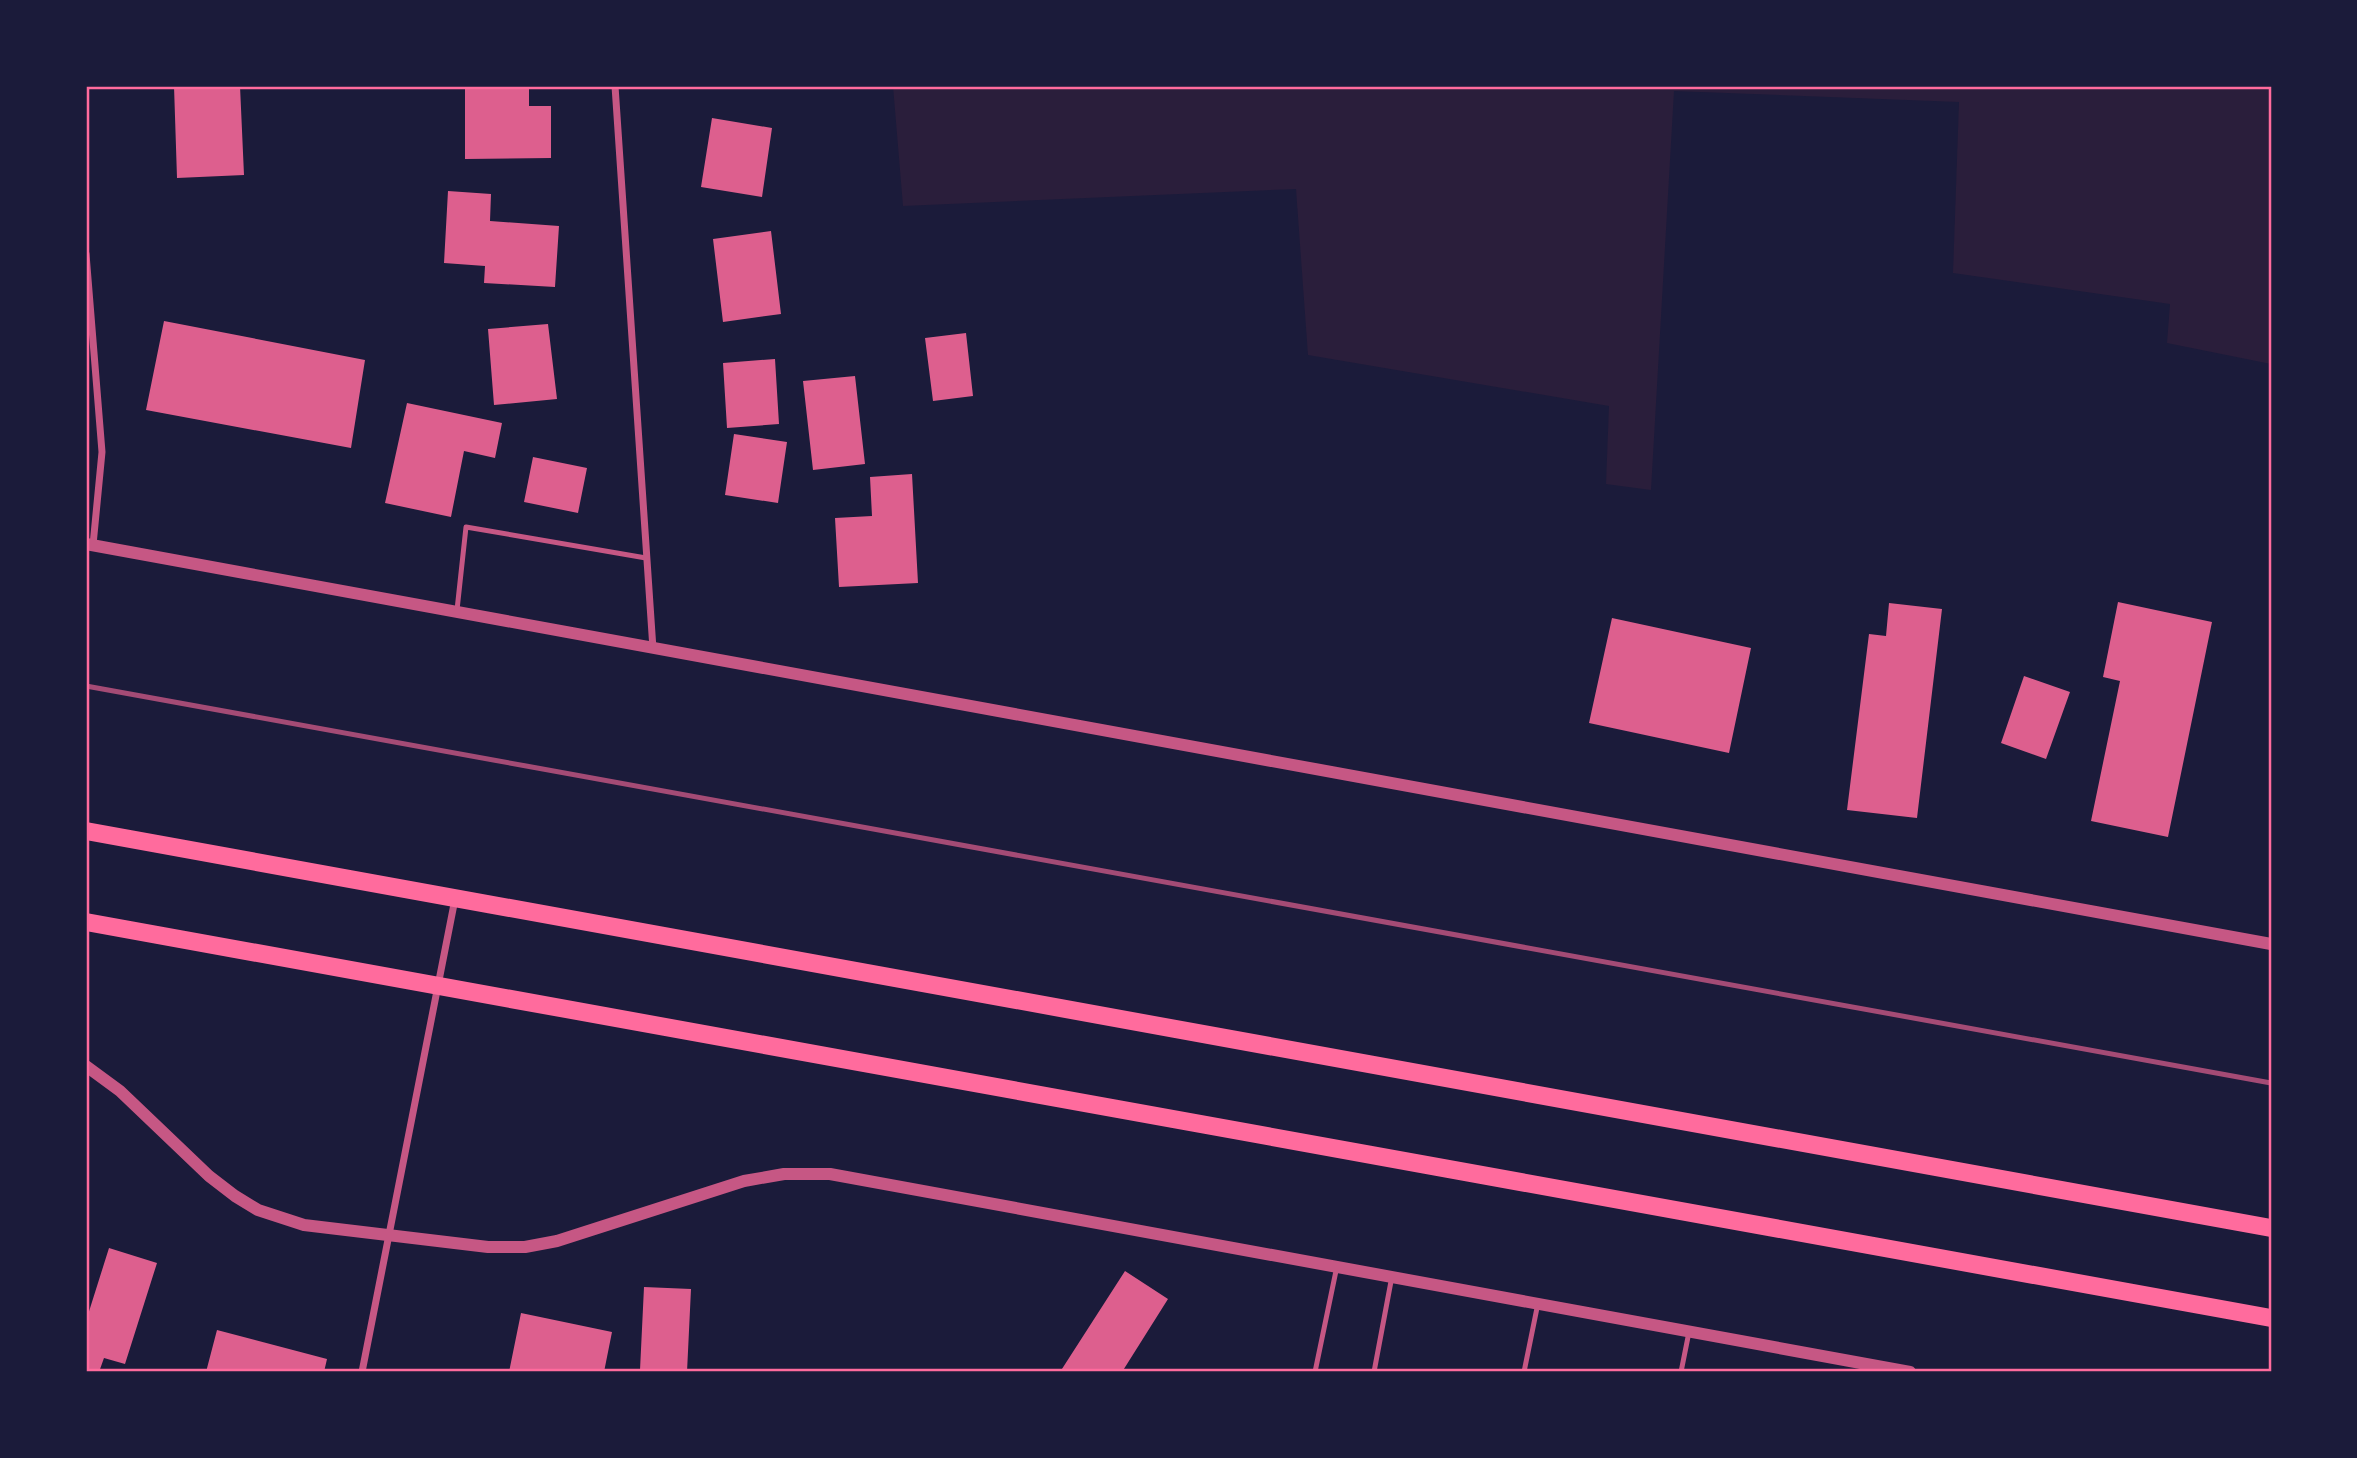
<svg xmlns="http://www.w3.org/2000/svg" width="2357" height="1458" font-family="Inter,sans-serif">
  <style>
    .green { fill: #2a1e3b }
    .building { fill: #dd5f8e }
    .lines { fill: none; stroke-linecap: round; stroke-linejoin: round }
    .service { stroke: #c65784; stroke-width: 5 }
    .minor { stroke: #c65784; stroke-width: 7 }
    .tertiary { stroke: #c65784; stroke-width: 12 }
    .primary { stroke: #ff6b9d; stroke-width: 18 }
    .rail { stroke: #a44b75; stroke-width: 5 }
    .neatline { fill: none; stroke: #ff6b9d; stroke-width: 2.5 }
  </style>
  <rect width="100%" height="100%" fill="#1b1b3a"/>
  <path class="green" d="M893,86h1378v278l-104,-21 3,-39 -217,-31 6,-171 -285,-11 -23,399 -45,-6 3,-78 -301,-51 -12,-166 -393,17z"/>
  <path class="building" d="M174,86h66l4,89 -67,3z
    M465,86h64v20h22v52l-86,1z
    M712,118l60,10 -10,69 -61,-10z
    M448,191l43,3 -1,27 69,5 -4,61 -71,-4 1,-17 -41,-3z
    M771,231l10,83 -58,8 -10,-83z
    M164,321l201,39 -14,88 -205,-38z
    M548,324l9,75 -63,6 -6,-76z
    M966,333l7,63 -40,5 -8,-63z
    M775,359l4,65 -52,4 -4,-65z
    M855,376l10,88 -52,6 -10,-89z
    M407,403l95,20 -7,35 -31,-7 -13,66 -66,-14z
    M734,434l53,8 -9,61 -53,-8z
    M533,457l54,11 -9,45 -54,-11z
    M912,474l6,109 -79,4 -4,-69 37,-2 -2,-39z
    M2118,602l94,20 -44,215 -77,-16 29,-140 -17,-4z
    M1889,603l53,6 -25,209 -70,-8 22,-176 17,2z
    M1612,618l139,30 -22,105 -140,-30z
    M2024,676l46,16 -24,67 -45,-16z
    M109,1248l48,15 -32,101 -21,-6 -5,14h-8l-5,-2v-49z
    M1125,1271l43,28 -46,73h-62z
    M644,1287l47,2 -4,83 -47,-2z
    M521,1313l91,19 -8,40h-95z
    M217,1330l110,29 -3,13h-118z"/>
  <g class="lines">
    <path class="service" d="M457,610l9,-83 180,31
      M1315,1372l22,-106
      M1374,1372l18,-96
      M1524,1372l14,-69
      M1681,1372l8,-40"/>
    <path class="minor" d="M615,86l38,563
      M86,254l16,198 -9,93
      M362,1372l93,-473"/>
    <path class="tertiary" d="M86,544l2185,400
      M86,1066l34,25 89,85 26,20 23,14 46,15 184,22h37l32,-6 187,-60 40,-7h46l1080,198"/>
    <path class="primary" d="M86,831l2185,397
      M86,922l2185,396"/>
    <path class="rail" d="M86,686l2185,397"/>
  </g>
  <rect width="2357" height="1458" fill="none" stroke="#1b1b3a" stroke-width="175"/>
  <rect x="88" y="88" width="2182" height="1282" class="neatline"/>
</svg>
